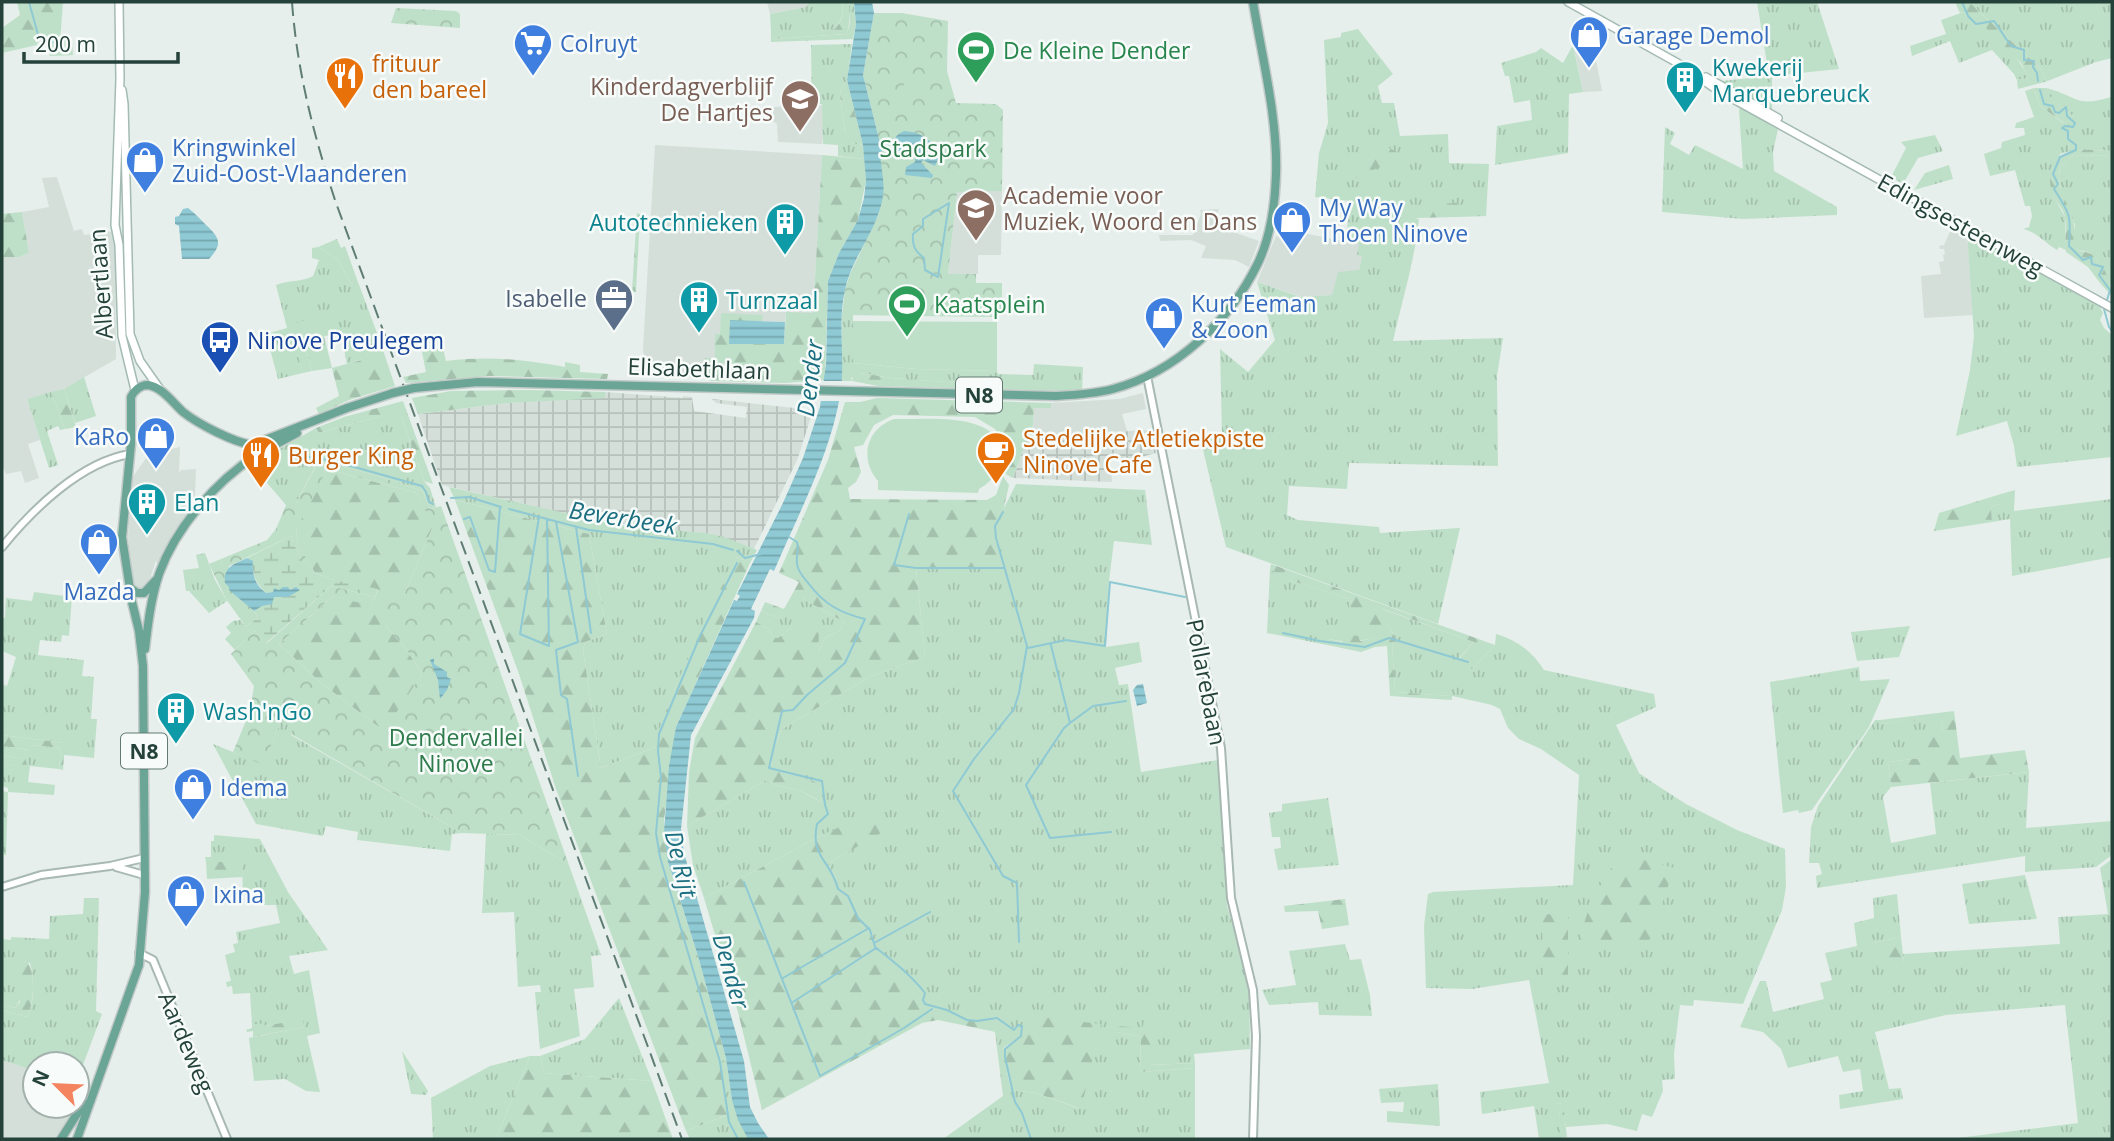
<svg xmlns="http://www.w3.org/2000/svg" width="2114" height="1141" font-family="'Open Sans',sans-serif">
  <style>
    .built { fill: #d4dfda }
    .industrial { fill: url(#industrial-grid) }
    .grass { fill: url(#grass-tufts); fill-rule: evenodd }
    .forest { fill: url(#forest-firs) }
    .wetland { fill: url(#wetland-marsh) }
    .park { fill: url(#park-crowns) }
    .garden { fill: #bfe0c8 }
    .water { fill: url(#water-rules) }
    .pier { fill: #e6efeb }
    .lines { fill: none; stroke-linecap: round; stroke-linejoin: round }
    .stream { stroke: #8ec9d4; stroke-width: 2 }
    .tertiary-casing { stroke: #a8b8b2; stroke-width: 10 }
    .secondary-casing { stroke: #a4bbb3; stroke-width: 10 }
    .primary-casing { stroke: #c2cac8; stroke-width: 11 }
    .tertiary { stroke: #fff; stroke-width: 6 }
    .secondary { stroke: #fff; stroke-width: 7 }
    .primary { stroke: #6aa596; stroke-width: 8 }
    .rail { stroke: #5f7d75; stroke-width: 2; stroke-dasharray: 14 7; stroke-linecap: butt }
    .primary-bridge-casing { stroke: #c2cac8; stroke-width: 11; stroke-linecap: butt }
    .primary-bridge { stroke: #6aa596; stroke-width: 8 }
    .labels { text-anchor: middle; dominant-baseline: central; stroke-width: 5; stroke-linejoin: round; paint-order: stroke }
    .shield { fill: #f7fbf9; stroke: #637a73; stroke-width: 2 }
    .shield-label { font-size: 21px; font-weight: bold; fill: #24423a }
    .shop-label { font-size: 23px; fill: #366cbe; stroke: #f7fbf9; text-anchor: start }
    .leisure-label { font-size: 23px; fill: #27864d; stroke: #f7fbf9; text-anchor: start }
    .food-label { font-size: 23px; fill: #c56008; stroke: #f7fbf9; text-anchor: start }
    .culture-label { font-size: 23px; fill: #0d838f; stroke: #f7fbf9; text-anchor: start }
    .education-label { font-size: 23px; fill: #785e54; stroke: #f7fbf9; text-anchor: end }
    .park-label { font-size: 23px; fill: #2d7a4b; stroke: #f7fbf9 }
    .street-label { font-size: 23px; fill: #24423a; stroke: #f7fbf9 }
    .service-label { font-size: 23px; fill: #4e5e75; stroke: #f7fbf9; text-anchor: end }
    .transit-label { font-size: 23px; fill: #164399; stroke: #f7fbf9; text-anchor: start }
    .water-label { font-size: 24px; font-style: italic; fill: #1c6f80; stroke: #f7fbf9 }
  </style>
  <defs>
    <pattern id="industrial-grid" width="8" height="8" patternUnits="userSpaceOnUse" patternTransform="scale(1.75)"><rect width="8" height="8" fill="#d4dfda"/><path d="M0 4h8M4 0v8" fill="none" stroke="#b6c1bc"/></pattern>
    <pattern id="grass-tufts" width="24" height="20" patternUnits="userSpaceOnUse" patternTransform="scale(1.75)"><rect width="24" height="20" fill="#bfe0c8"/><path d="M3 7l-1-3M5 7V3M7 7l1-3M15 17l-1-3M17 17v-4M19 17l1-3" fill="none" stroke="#a4c1ad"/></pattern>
    <pattern id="forest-firs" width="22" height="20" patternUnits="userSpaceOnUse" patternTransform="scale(1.75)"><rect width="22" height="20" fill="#bfe0c8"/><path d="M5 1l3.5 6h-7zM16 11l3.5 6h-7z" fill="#a4c1ad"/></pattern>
    <pattern id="wetland-marsh" width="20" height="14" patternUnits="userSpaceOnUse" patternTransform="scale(1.75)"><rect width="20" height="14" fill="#bfe0c8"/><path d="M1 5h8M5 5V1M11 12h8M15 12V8" fill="none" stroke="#a4c1ad"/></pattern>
    <pattern id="park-crowns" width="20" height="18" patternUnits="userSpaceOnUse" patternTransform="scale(1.75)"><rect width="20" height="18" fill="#bfe0c8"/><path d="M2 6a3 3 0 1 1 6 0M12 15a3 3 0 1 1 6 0" fill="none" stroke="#a4c1ad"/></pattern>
    <pattern id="water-rules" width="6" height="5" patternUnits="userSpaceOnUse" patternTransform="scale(1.75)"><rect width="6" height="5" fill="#8ec9d4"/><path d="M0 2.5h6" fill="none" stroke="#74a5ad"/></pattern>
  </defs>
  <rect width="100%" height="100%" fill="#e6efeb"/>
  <path class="built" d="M767,2h41l-2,5 -36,7z
    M1587,18l7,4 -7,12 -1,8 4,14 5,-1 7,36 -19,1 -10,-49z
    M826,105l-4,39 -44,-2 -1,-18 -4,-3v-14z
    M655,145l167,10 -9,158h-27l-1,9 -23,-1v-6l-42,20 -4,-1 -1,25 -9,-1 -1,17 -51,-2 -9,-5 -2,-19z
    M57,177l17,54 8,-2 2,6 31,-4 1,128 -52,30 -37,10 13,41 -12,4 11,34 -14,5 -4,-12 -15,3 -4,-9v-208h17l10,-4 -7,-41 27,-5 -7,-29z
    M957,191h45l-1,64h-23v19h-30z
    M1219,209l-6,16 46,16 -10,26 -14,-7 -34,-2 5,-12 -15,-6 -31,1 -1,-6h34l8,-21 -1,-4z
    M1953,225l14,8 6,82 -49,3 -3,-42 20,-2 -2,-12 5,-1 -1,-6 2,-1 -1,-5h-4l-1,-3 5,-1z
    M1298,232l61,12 3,12 -3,14 -26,25 -31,2 -45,-15 19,-46 20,5z
    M1143,393l3,16 -24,5 5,17 -95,5 2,-28h17v-5l68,-4z
    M180,447l-1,26 2,-3 15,-1 -1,27 13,1 -19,25 -30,53 -3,-15 -8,25 -4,4h-6l-5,-4 -5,-47 4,-60 17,-24z
    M2,1060l33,11v35h42v-20l10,4 -9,15 -24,34h-52z"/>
  <path class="industrial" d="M605,392l78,6v-2l9,1 2,14 52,7 1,-11 -31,-4 -4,-4 101,11 -15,48 -45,93 -84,-21 -81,-11 -146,-34 -24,-71 90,-11 97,-6z
    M1151,430l5,23 -19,5 -27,1 2,23 -99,-4 15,-42z"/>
  <path class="grass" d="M809,2h33c2,11 0,17 -7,27l-15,2h-49l-1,-17 36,-7z
    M848,2h6l2,22 -3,15 -82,3v-3l76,-5 3,-12z
    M1757,2h60l22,67 -67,7v34l-50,-29 47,-5z
    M1969,2h143v56l-16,4 -51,20 -2,-11z
    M1964,12c5,10 13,10 22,15 14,9 36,36 43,51l-12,2 -3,-6 -22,-24 -33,13 -9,-22 -38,15 -2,-10 36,-12 -5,-14z
    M1358,29l35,45 -15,12 4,17h12l6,33 48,-2 1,29 40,1 -3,52 -28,1v-14l-43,15 4,1c-4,41 -17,81 -26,122l110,-3 -6,38 1,90 -149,-3 -2,26 -58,-3 -2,29 11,5 81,7 1,6 80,-5 -22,96 -212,-77 -26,-110 22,-1 -2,-87 28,23 27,-32 -18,-58 44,15 31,-2 6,-23 21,-2 3,-14 -5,-1 2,-11 -13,-3 4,-40 -35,-4 4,-44 9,-30 -4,-83 17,-3v-4z
    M852,44l-5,36 -6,9 -1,6 5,38 8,10 10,2 2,14 -27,-3v-11l-15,-1 -1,-40h-10l-1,-59z
    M1573,45l10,47 -14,2 -1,59 -73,12 2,-39 35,-6 -2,-20 -16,3 -5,-27h-4l-4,-13 35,-11 5,-4 22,15z
    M2034,88l6,18 23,17 11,-6 -27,-22 -1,-7c32,8 29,20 65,9l1,4v50l-34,-2 -10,-7 3,9 -11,3 -7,41 12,22 1,33 -7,-3 -2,3c-12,-7 -22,-19 -34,-21l6,-2 3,-11 -2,-10h-5l-10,-36 -25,6 -6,-22 17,-6 1,-6 23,-7 -1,-7h-9l1,-5 18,-6 -9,-26z
    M1741,108l37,21 -5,23 1,19 63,36v8l-94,4 -81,-7 3,-85 10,6 -5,11 19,11 6,-10 48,24 -4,-59z
    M1935,135l8,16 -25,7 -15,26 -12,-7 15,-29 -5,-6z
    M2074,155l38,1v131l-15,-28 -9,-7 -14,-3 -2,-9 3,-15 -13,-28 -3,-20 1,-10z
    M1949,165l4,14 -39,11 11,-17z
    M637,213l3,1 -4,78 -4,-1z
    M1967,233l133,74 3,6 -3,7 4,8 8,7v122l-95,10 -3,-21 -7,-25 -51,15 14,-66 4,-34z
    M318,247l21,14 12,23 7,-2 22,59 -22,6 4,12 -15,5 -6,-30 -17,2 8,32 -20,3 -10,-34 3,-7 -15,-5 13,48 -25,6 -12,-45 21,-6 -11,-43c12,-5 26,-3 37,-9l6,-16 -7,-2v-10z
    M842,315h11v48l64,6 80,2 1,3 35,1 1,-11 49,3 -1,24 -96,-2v-4l-94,-7 -32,-5 -9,5 1,3h-11z
    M84,377l12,39 -21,7 -11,-34z
    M51,392l14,37 -5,1 -2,-4 -11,5 11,34 -9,3 -22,-69z
    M381,416h20l23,65 6,7 6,19 -6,2 -7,-18 -45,-15 -82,-21 -2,6 21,6 -20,38h-9l-31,-36 7,-10 54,-31 3,5z
    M1016,484l129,6 7,55 -38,-4 -5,40 -3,66 33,-5 3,20 -27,6 4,17 9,-1 13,88 77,-12 9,146 17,58 5,31 1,54 -56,5 1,9 -46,2 -6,-37 -26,4 24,5 -1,35 55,-4v71h-252l60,-43 -8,-64 -4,-1 6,-3v-10l-20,3 -10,-1 -20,-10 -22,-6c-5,-8 -8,-19 -14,-26 -10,-12 -23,-21 -36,-31l-5,-17 -12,-12 -10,-22 -10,-7 -3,-15 -8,-10 62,-36 -65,6 -120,64 -11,-33 -6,-39 79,-46 8,5 25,5 22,12 -50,-35 2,-18 9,-20 87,-52 56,-20 -9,-89h87l-8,-42zM1021,1036l59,73 -44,-16 -25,-3 -4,-19 -3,1 -2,-23z
    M449,487l169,38 88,8 18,4 33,13 -7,13 -13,-6 -62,131 -19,59 -55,21 -18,-118 2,-8 22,-8 -18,-100 -134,-34z
    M2015,490l-1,21 98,-12v58l-100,19 -2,-57 -18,3 -1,-16 10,-2v-10z
    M205,553l10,27 12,21 -18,12 -20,-22h-3l-3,-21 16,-2 -3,-13z
    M1270,569l17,10 64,20 -2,7 29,31c-17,4 -31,6 -49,2l-2,6 -60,-12z
    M34,592l38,5 -3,39 -7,-1 -1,7 -21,-2 -2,15 46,5 -2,16 12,1 -3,42h6l-3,39 -30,-3v-12l-62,-8v-51l5,2 9,-29 -14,-6v-33h3l1,-20 26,3z
    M803,599l41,23 -5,9 -14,7 -8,17 -26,-27 -13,10 -5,-1 -4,-8 -13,-7 5,-11 18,7z
    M1382,609l92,33 -17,18 15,9 23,-24 1,-11c21,6 37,18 48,36l110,24 2,13 -40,18 23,48 13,9 34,22 51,26 48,19 1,38 -4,23 -39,94 -49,-4 -1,6 -13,-1 -6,49 1,25 -13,1 1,11 -11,26 -10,-3 -5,17 -30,-7 -41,3 -4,-24 -13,2 10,3 3,31h-23l-5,-33 -52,8 -2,-22 69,-9 -20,-103 -57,9 -46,-1 -2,-62 4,-32 5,-2 140,-7 6,-110 -38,-26 -22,-10 -11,-11 -8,-19 -8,-4 -40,-9 -57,-4 -3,-49 5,-3 -9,-15z
    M240,620l12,14 -17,16 -10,-11 6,-6 -5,-6 7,-6z
    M1910,626l-11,31 -42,4 -6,-29z
    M1859,667l1,14 30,-2 -21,48 -57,83 -13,3 -1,-3 -15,3 -13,-131z
    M284,714l12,9 -5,12 171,98 -10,1 -2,17 -93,-11 1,-8 -32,-6 -3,10 -67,-12 -43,-80 50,20z
    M1941,717l2,15 -22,26 -33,4 3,25 -8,10 8,46 45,-9 -6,-51 99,-11 -3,56 86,-7v34l-16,12 -71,5v-16l-208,32 -1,-12 6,-2 -3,-11h-10l2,-36 7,-21 57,-86h5l1,4z
    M31,745l30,3 -2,21 -29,-3 -2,16 27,3 -1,10 -46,-3 -2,63 -4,-1v-63l6,1v-4l-6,-2v-21l23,1 -1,-7 -22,-4v-9l27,4z
    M1328,798l11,67 -61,5 -4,-21 7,-1 -1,-11h-8l-3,-24 13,-2v-7z
    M486,834l34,1 49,30 32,90 -10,1 3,31 -20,2 6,47 -40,13 -5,-57h6l-1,-7 -22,2 -4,-75 -32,1z
    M214,835l46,4 28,53 40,58 -39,6 5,18 15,-4 11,63 -13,3 13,56 -14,-1 -21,-12 -31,2 -5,-43 55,-11 -2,-7 -38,6 -1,-2 -11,1 -2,-32 -17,1 -1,-8 -5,1 -1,-5 5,-1 -6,-26 10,-3 -2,-8 5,-1 -2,-11 44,-9 -4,-18h-22l-1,-11 -10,1 -1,-33h-36l-1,-5h6v-16h3z
    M2112,859v280h-163l129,-16 -13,-118 -119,10 -71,17 14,57 12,-1 2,11 -63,10 -1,-14 24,-4 -3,-22 -17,3 -5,-16 -50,12 -7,-19 -18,-17 -23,-5 20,-46h6l7,31 51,-13 -4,-16 12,-3 -7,-27 32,-7 -3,-23 20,-5 -1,-20 24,-4 4,43 -28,6 31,20 -1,-9 157,-10 -2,-27 50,-3 -8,-46z
    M2025,875l12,44 -68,5 -7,-40z
    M84,898h15l-3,113 6,3 -25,67v-17h-42v7l-33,-11v-50l25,7c8,-14 7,-38 3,-54l-6,-2c-8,15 3,34 -9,47l-13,-3v-66l9,1v-3l38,2 1,-23 33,-2z
    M1345,944l5,16 11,-1 9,36 2,21 -53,-1 -1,-13 -49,3 -7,-15 34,-5 -7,-34z
    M619,998l33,83 -108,-8 -4,-17 45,-17z
    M402,1051l26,40 -2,4 -15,-1z
    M530,1056l-34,83h-63l-2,-41 59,-32z
    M726,1058l6,42 16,39h-58l-4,-8 41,-16 -7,-53z
    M1438,1084l2,42 -53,-4v-11l16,1 1,-10 -23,1 -2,-14z"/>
  <path class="forest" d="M17,2h56l-10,1 -3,38h12l1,14 -23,1 -4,-15 -6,-3 -3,7 -35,8v-25l18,-13z
    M842,2h6c2,12 2,20 -1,32l-76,5v-8h49l15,-2c7,-9 9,-16 7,-27z
    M1955,2h14l74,69 2,11 -27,7 -1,-9 12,-2 -8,-15 -35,-35 -6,-3 -4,2 -12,-15 -4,1z
    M847,80l16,65c-9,-1 -15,-3 -18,-12l-5,-38 1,-6z
    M2034,88h12l2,7 26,22 -1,7 -5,2 -28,-20z
    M2076,141l2,8 34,2v5l-38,-1 -14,12c-4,25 8,33 13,54 3,9 -1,18 1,27 6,4 11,3 17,6 10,6 22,29 20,41l-11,-12 -12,-16 -22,-15c-2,-12 2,-26 -2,-38 -2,-7 -8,-12 -11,-19 -7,-19 -2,-38 18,-44l-3,-9z
    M1389,148l8,4v4c-10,12 -26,12 -39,22l-8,-2 -2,-4 3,-4 31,-13z
    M822,155l43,4 1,21 -8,40 -19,33 -11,28 -3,99 -40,3 -74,-2 -6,-3v-20h10v-24h5l1,-21 42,2 -1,6h-32v23h54l2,-32 27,1z
    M1458,203v14l-43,1 -1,-13z
    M22,212l7,41 -10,4h-17v-43z
    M337,239l4,9 4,-2 13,36 -7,2 -12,-23 -21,-14z
    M309,319l2,8 -6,3 -3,7 10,34 -9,2 -14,-48z
    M380,341l15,45 -46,14 -30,14 -3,-6 23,-12 -7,-28 29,-8 -3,-13z
    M443,348l3,13c44,-5 75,-2 119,6v-5l15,3v7l28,2 -1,5h-3l-115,-3 -83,7 -3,-6 23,-5 -4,-20z
    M860,373l32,5 95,7 -1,4 -108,-3 -26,-5 1,-7z
    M64,389l12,38 -11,2 -14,-37z
    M530,390l75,2v6l-97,5 -90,11 -6,-16 39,-7z
    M877,398l174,5v5h-17l-2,28h-4l-15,42 -11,-6 4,-15 -3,-15 -8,-13 -20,-12 -82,-2 -19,10 -11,20 -9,2 7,25 -5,10 -8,6 2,11 137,1 9,-5 7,-19 6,9 -6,27 -8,14 8,42h-87l9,89 -56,20 -87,52 -9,19 -2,18 50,18 1,18 -23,-12 -25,-5 -8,-5 -79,46 2,-54 6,-34 61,-116 13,7 4,8 5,1 13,-10 28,3 -1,22 7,-15 14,-7 5,-9 -41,-23 -5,6 -19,13 -18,-7 4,-9 19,7 15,-27 -20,-9 49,-113 17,-58h15z
    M403,401l30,83 -9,-3 -23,-65h-20l-62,17 -3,-5 28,-11z
    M327,469l90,24 14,27 1,9 -28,66 -16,16 -2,16 19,20 17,27 -37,58 -64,-49 -42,-39 54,-48 39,9 6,-15 -48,-11 -15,-6 -17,-28 -2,-15 3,-10z
    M2001,494v10l-10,2 1,16 -58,9 5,-18z
    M455,500l134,34 18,100 -22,8 -2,8 18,118 55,-21v-10l19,-49 22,-53 40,-78 13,6 -74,164 -12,93 4,42 30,94 28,102 -6,5 7,52 -41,16 -130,-342 -37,-115z
    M1271,564l224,81 -23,24 -15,-8 17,-19 -91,-33 5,16 9,15 -5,3 3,49 57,4v4l-62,-4 -3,-50 -12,1 -14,5 -34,-7 2,-6 13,3 2,-8 14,2 2,5 17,-4 -28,-31 2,-7 -65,-20 -16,-10z
    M1954,711l6,47 65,-8 4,22 -138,15 -3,-25 33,-4 -2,-23 24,-3 -2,-14 -61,6v-4z
    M2,735l63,8 -2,27 -4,-1 2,-21 -29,-3 -2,5 -28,-4z
    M2,755l23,4v8l-23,-2z
    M880,809l10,19 -63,36 8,10 3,15 10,7 10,22 12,12 5,17c18,14 36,28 50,46l-2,7 2,4 22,6 20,10 10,1 16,-3 7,3 -2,7 -7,3 -53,-11 -16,3 -160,87 -24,-98 -34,-114 120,-64z
    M1621,854l53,14 -23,69 -5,10 -58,-1 -7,-9c7,-35 20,-54 40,-83z
    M206,862h36l1,15 -36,2z
    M1345,899l4,26 -27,4 -4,-18 -33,1 -1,-6z
    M1542,914l26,1v62l-25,-2z
    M1901,937l3,26 -27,6 -4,-26z
    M27,961c9,12 7,43 0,56l-25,-7v-5l13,3 5,-6 -1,-32 3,-8z
    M1157,1015l-8,50 46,-2v5l-55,4 1,-35 -24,-5v-6l25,2 4,-12z
    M1032,1016l69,8 -20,85 -45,-16 -25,-3 -3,-18h-5l-2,-23c17,-4 23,-19 31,-33z
    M303,1019l1,8 -51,10v-6l-6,1 -1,-2 6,-2v-3l12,-2 1,3z
    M530,1056h10l4,17 108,8 21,58h-177z
    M1563,1103l4,34 -6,1 -2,-29 -10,1v-6z"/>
  <path class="wetland" d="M291,536l11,26 6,-1 7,12 15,6 48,10 -3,8 -44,-11 -65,57 -11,-12 -3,3 -6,-7 12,-10 -4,-6 19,-15 17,-6 -24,3c-10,-9 -14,-18 -13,-31l-6,-4z"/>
  <path class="park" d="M396,8l60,3 4,3v14l-69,-5z
    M874,13h28l46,8 -1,50 9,32 40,1 7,6 -1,81 -45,1 -9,82h28v9h26v30l-5,4 -155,-2 3,-26 5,-15 29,-61 3,-33 -2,-26 2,-3 -19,-76z
    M296,455l82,21 45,15 7,18 11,-3 128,359 -49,-30 -58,-2 -171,-99 4,-11 -11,-9 -21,51 -30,-13 17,-41 4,-25 -23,-32 24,-23 12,12 64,-57 44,11 -3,9 -39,-10 -54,48 42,39 63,48 38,-57 -17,-27 -19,-20 1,-27 4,-8 13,3 28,-66 -2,-9 -13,-27 -90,-24 -31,61 2,15 10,16 -6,1 -11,-26 -62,30 1,21c8,12 21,18 28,30l-12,10 -20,-28 -17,-35 58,-24 9,-11 10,-24h9l20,-37 -21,-7z"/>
  <path class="garden" d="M917,71l10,10 -17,19 -11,-10z
    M853,321l144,1v49l-80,-2 -64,-6z
    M894,419c32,1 112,-10 107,41 -2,13 -11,23 -22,29l-1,4 -100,-3v-9c-19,-22 -12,-52 16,-62z"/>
  <path class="water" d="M854,2h18l2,11 -11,62 19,76 -2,3c1,14 5,28 3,42 -5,34 -31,60 -38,94 -8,34 1,71 -5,106 -10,59 -43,121 -66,175l-4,-2 -19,40 4,2 -1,7 -63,117 -10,94 3,24 60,208 6,46 8,16 11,16h-21l-10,-19 -6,-20 -6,-42 -28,-102 -30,-94 -4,-30 5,-66 7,-39 58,-127 3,1 3,-5 -3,-2 45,-89 21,-47 17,-51 6,-43 2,-83 11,-28 19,-33 6,-22 2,-18 -3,-35 -16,-65 9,-56z
    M904,131c17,1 30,9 35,26l-4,9 -12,-6 -2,3 12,12 -1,3 -27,-3 1,-8 9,-5v-6c-8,-4 -15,-1 -22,-7 0,-9 2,-14 11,-18z
    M188,208c7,5 12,11 18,17 14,13 17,19 3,34h-27l-3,-33 -4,-2v-7l4,-1 4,-7z
    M730,320l55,2 -1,22h-55z
    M247,558l6,3c-1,14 2,24 13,32l7,-1 1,-4 5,2 4,-3h5l2,3 6,-3 4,3 -12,7h-14l-2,7 -10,2 -8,5 -25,-21v-3l-4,-4c-2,-16 9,-19 22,-25z
    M434,658v6l13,8v5l4,2 -4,11 -7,9 -2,-19 -8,-20z
    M1143,684l4,19 -10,3 -4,-16 4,-5z"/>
  <path class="pier" d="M821,381h24l-2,20h-25z"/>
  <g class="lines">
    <path class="stream" d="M29,2l10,36 14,4 16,-3
      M1962,2l6,14 8,8 18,-3 17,25 13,4v10l10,1 -1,6 4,6 1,8
      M2040,90l4,14 9,2 2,6 4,1 7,-6 1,9 8,7 -2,4 -8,-1 -3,2 6,3v8l8,6v5l-16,7 -7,17 5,10 -4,5c17,26 17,27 15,57l14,14 8,-3 1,7 11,3 -4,8 11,15 -3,10
      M949,203l-11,74 -13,-7 -1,-12c-9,-7 -12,-12 -11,-24l10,-8v-7z
      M2104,309l5,18 3,4
      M297,455l36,6 89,25 4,6 3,10 4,2
      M451,498l18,-1 32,10
      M509,509l80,21 124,14 20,6
      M1003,512l-8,14 1,12 31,108 -8,47 -5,16 -40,50 -21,32 50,85 14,7 2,59
      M909,514l-15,51 22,3h87
      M539,517l-19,117 29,12 -2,-127
      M464,519l6,-2 19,53 6,2 5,-65
      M556,522l22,120 -22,8 5,45 6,4 11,77
      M576,527l15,106
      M789,537l8,5c2,8 -1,14 0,22 1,8 7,14 12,20 15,20 31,29 56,35l-20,44 -38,32 -14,15 -11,1 -13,57 53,13 3,24 3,9 -11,10c-7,34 14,36 21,65l10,7 10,22 12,12 5,17c18,14 36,28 50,46l-2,7 2,4 22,6 20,10 10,1 20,-3 17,12 4,-5 4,1 -1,10 -16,13v8l10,45 7,11 9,26
      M737,551l8,7 16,-4
      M737,563l-37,73 -41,98 -1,17 3,26 -5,56 4,24 60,205 9,60 9,17
      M1283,633l37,8 45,6 24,-9 79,24
      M1051,645l19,78 23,-17 33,-5
      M1028,648l38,-8 39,6 5,-64 75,15
      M1070,723l-6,5 -38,57 24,53 61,-6
      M744,882l76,194 84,-48 28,-19
      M874,943l56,-31
      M783,978l86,-50
      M793,1002l83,-54"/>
    <g class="tertiary-casing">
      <path id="tertiary" d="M1147,376l74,372 10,150 22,92 3,46 -3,103
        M2,547c31,-38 79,-85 128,-93
        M116,867l28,8
        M2,887l39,-12 69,-9 34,-8
        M139,953l14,7 74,179"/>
    </g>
    <g class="secondary-casing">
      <path id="secondary" d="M119,2l1,77 -5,146 4,20 3,91 13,54
        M1568,2l115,64
        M1681,65l36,25 395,218
        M1706,77l72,41
        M122,90l2,14 6,230 10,27 19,27"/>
    </g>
    <g class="primary-casing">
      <path id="primary" d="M414,388l64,-6 578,14c19,-1 38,-2 57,-7 63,-17 117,-68 145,-126 13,-27 17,-58 18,-88 2,-56 -14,-118 -23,-173
        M129,587l8,6h7l12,-13
        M145,649c3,-26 6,-51 14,-75 17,-47 57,-93 99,-120 13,-7 26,-14 39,-21
        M61,1139l23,-36
        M77,1139l62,-174 6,-73 -2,-226 -4,-35 -7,-29 -10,-65 9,-93v-47c3,-6 9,-12 17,-12 14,2 25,18 35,27 15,12 50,30 69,33l95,-37 46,-15"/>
    </g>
    <use href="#tertiary" class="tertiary"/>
    <use href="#secondary" class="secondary"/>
    <use href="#primary" class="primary"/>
    <path class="rail" d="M292,2c5,69 22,135 44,201l346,936"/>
    <g class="primary-bridge-casing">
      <path id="primary-bridge" d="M393,393l21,-5"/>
    </g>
    <use href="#primary-bridge" class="primary-bridge"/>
  </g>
  <defs>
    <g id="shop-pin" transform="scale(2.0125)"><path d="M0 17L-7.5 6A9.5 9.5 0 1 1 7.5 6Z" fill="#3f7fe0" stroke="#f7fbf9"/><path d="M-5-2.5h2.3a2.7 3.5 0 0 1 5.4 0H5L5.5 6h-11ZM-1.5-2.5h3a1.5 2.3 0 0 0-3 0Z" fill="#fff"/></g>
    <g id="supermarket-pin" transform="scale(2.0125)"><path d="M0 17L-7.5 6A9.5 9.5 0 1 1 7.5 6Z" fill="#3f7fe0" stroke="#f7fbf9"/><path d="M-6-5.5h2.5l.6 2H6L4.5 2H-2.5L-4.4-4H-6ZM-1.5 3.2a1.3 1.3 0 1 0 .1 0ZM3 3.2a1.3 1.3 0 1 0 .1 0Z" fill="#fff"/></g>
    <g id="stadium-pin" transform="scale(2.0125)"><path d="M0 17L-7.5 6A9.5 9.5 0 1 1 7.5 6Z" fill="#2e9e5b" stroke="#f7fbf9"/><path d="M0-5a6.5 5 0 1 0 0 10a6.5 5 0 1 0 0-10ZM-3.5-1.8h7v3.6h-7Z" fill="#fff"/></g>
    <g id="restaurant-pin" transform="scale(2.0125)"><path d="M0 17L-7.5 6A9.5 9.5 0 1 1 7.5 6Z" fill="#e8710a" stroke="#f7fbf9"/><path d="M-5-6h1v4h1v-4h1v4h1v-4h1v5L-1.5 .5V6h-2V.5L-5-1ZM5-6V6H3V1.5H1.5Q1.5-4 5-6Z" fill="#fff"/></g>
    <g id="building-pin" transform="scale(2.0125)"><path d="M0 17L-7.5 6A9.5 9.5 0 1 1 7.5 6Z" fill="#0f9aa8" stroke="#f7fbf9"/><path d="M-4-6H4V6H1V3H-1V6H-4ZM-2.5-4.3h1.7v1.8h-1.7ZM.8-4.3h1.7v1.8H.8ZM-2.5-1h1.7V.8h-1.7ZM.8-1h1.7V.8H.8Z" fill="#fff"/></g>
    <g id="school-pin" transform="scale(2.0125)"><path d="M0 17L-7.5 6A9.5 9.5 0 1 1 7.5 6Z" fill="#8d6e63" stroke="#f7fbf9"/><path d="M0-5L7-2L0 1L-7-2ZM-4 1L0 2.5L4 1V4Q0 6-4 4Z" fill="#fff"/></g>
    <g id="office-pin" transform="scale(2.0125)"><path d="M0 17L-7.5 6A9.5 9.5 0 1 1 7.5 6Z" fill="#5c6f8a" stroke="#f7fbf9"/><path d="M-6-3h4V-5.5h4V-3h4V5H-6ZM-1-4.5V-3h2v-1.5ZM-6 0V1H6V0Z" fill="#fff"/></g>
    <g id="bus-pin" transform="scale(2.0125)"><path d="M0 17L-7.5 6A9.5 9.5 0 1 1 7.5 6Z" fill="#1a4fb4" stroke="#f7fbf9"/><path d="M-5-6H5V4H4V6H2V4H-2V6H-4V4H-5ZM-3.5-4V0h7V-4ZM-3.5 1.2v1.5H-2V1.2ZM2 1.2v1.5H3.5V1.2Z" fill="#fff"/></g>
    <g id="cafe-pin" transform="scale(2.0125)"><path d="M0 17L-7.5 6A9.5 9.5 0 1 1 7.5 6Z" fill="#e8710a" stroke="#f7fbf9"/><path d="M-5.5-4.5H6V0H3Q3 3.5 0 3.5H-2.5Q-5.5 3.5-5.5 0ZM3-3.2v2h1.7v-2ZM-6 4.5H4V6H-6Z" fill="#fff"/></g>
  </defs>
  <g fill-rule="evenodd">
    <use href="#shop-pin" x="1589" y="35"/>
    <use href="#supermarket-pin" x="533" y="43"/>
    <use href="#stadium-pin" x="976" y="50"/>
    <use href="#restaurant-pin" x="345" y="76"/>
    <use href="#building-pin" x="1685" y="80"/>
    <use href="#school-pin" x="800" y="99"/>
    <use href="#shop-pin" x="145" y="160"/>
    <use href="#school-pin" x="976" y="208"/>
    <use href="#shop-pin" x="1292" y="220"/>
    <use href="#building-pin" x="785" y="222"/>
    <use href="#office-pin" x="614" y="298"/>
    <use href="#building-pin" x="699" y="300"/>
    <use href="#stadium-pin" x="907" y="304"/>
    <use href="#shop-pin" x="1164" y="316"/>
    <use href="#bus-pin" x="220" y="340"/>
    <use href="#shop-pin" x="156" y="436"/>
    <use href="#cafe-pin" x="996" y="451"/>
    <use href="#restaurant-pin" x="261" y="455"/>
    <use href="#building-pin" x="147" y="502"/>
    <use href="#shop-pin" x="99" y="542"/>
    <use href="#building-pin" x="176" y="711"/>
    <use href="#shop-pin" x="193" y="787"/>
    <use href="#shop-pin" x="186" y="894"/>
  </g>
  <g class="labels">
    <g class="shield">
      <rect x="956" y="377.5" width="46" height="35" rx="5"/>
      <rect x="121" y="733.5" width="46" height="35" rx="5"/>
    </g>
    <g class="shield-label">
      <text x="979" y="395">N8</text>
      <text x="144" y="751">N8</text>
    </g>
    <g class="shop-label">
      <text x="1616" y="35">Garage Demol</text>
      <text x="560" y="43">Colruyt</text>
      <text x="172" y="147">Kringwinkel<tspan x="172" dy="26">Zuid-Oost-Vlaanderen</tspan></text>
      <text x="1319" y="207">My Way<tspan x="1319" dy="26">Thoen Ninove</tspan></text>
      <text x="1191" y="303">Kurt Eeman<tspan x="1191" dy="26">&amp; Zoon</tspan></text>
      <text x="129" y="436" text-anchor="end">KaRo</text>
      <text x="99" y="591" text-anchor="middle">Mazda</text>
      <text x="220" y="787">Idema</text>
      <text x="213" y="894">Ixina</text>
    </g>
    <g class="leisure-label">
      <text x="1003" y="50">De Kleine Dender</text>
      <text x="934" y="304">Kaatsplein</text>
    </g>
    <g class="food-label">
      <text x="372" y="63">frituur<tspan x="372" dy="26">den bareel</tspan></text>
      <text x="1023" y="438">Stedelijke Atletiekpiste<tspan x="1023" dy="26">Ninove Cafe</tspan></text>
      <text x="288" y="455">Burger King</text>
    </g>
    <g class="culture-label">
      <text x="1712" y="67">Kwekerij<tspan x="1712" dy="26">Marquebreuck</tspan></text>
      <text x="758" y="222" text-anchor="end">Autotechnieken</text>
      <text x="726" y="300">Turnzaal</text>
      <text x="174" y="502">Elan</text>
      <text x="203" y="711">Wash'nGo</text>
    </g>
    <g class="education-label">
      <text x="773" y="86">Kinderdagverblijf<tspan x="773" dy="26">De Hartjes</tspan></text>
      <text x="1003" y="195" text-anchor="start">Academie voor<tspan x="1003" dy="26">Muziek, Woord en Dans</tspan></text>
    </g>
    <g class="park-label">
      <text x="933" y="148">Stadspark</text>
      <text x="456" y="737">Dendervallei<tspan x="456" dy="26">Ninove</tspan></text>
    </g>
    <g class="street-label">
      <text transform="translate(1961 224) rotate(29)">Edingsesteenweg</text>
      <text transform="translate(100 284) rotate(-94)">Albertlaan</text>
      <text transform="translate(699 368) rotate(2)">Elisabethlaan</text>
      <text transform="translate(1207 682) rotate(79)">Pollarebaan</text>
      <text transform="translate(187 1042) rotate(67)">Aardeweg</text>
    </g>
    <g class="service-label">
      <text x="587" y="298">Isabelle</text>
    </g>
    <g class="transit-label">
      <text x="247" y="340">Ninove Preulegem</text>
    </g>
    <g class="water-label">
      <text transform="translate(809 378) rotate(-83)">Dender</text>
      <text transform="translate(623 517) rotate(9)">Beverbeek</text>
      <text transform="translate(682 864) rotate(76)">De Rijt</text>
      <text transform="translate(732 971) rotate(74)">Dender</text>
    </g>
  </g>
  <rect width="2114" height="1141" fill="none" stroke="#24423a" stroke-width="7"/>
  <g transform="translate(56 1085) rotate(294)"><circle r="33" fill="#f7fbf9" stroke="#a3b1ad" stroke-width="2"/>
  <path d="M0-5L12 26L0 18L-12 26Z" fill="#f4845f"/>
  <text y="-10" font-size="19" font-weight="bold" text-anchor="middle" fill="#24423a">N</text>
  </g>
  <path d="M24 52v10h154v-10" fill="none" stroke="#24423a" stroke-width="3.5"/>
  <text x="35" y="52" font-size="21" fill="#24423a" stroke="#f7fbf9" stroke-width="5" paint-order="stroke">200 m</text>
</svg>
